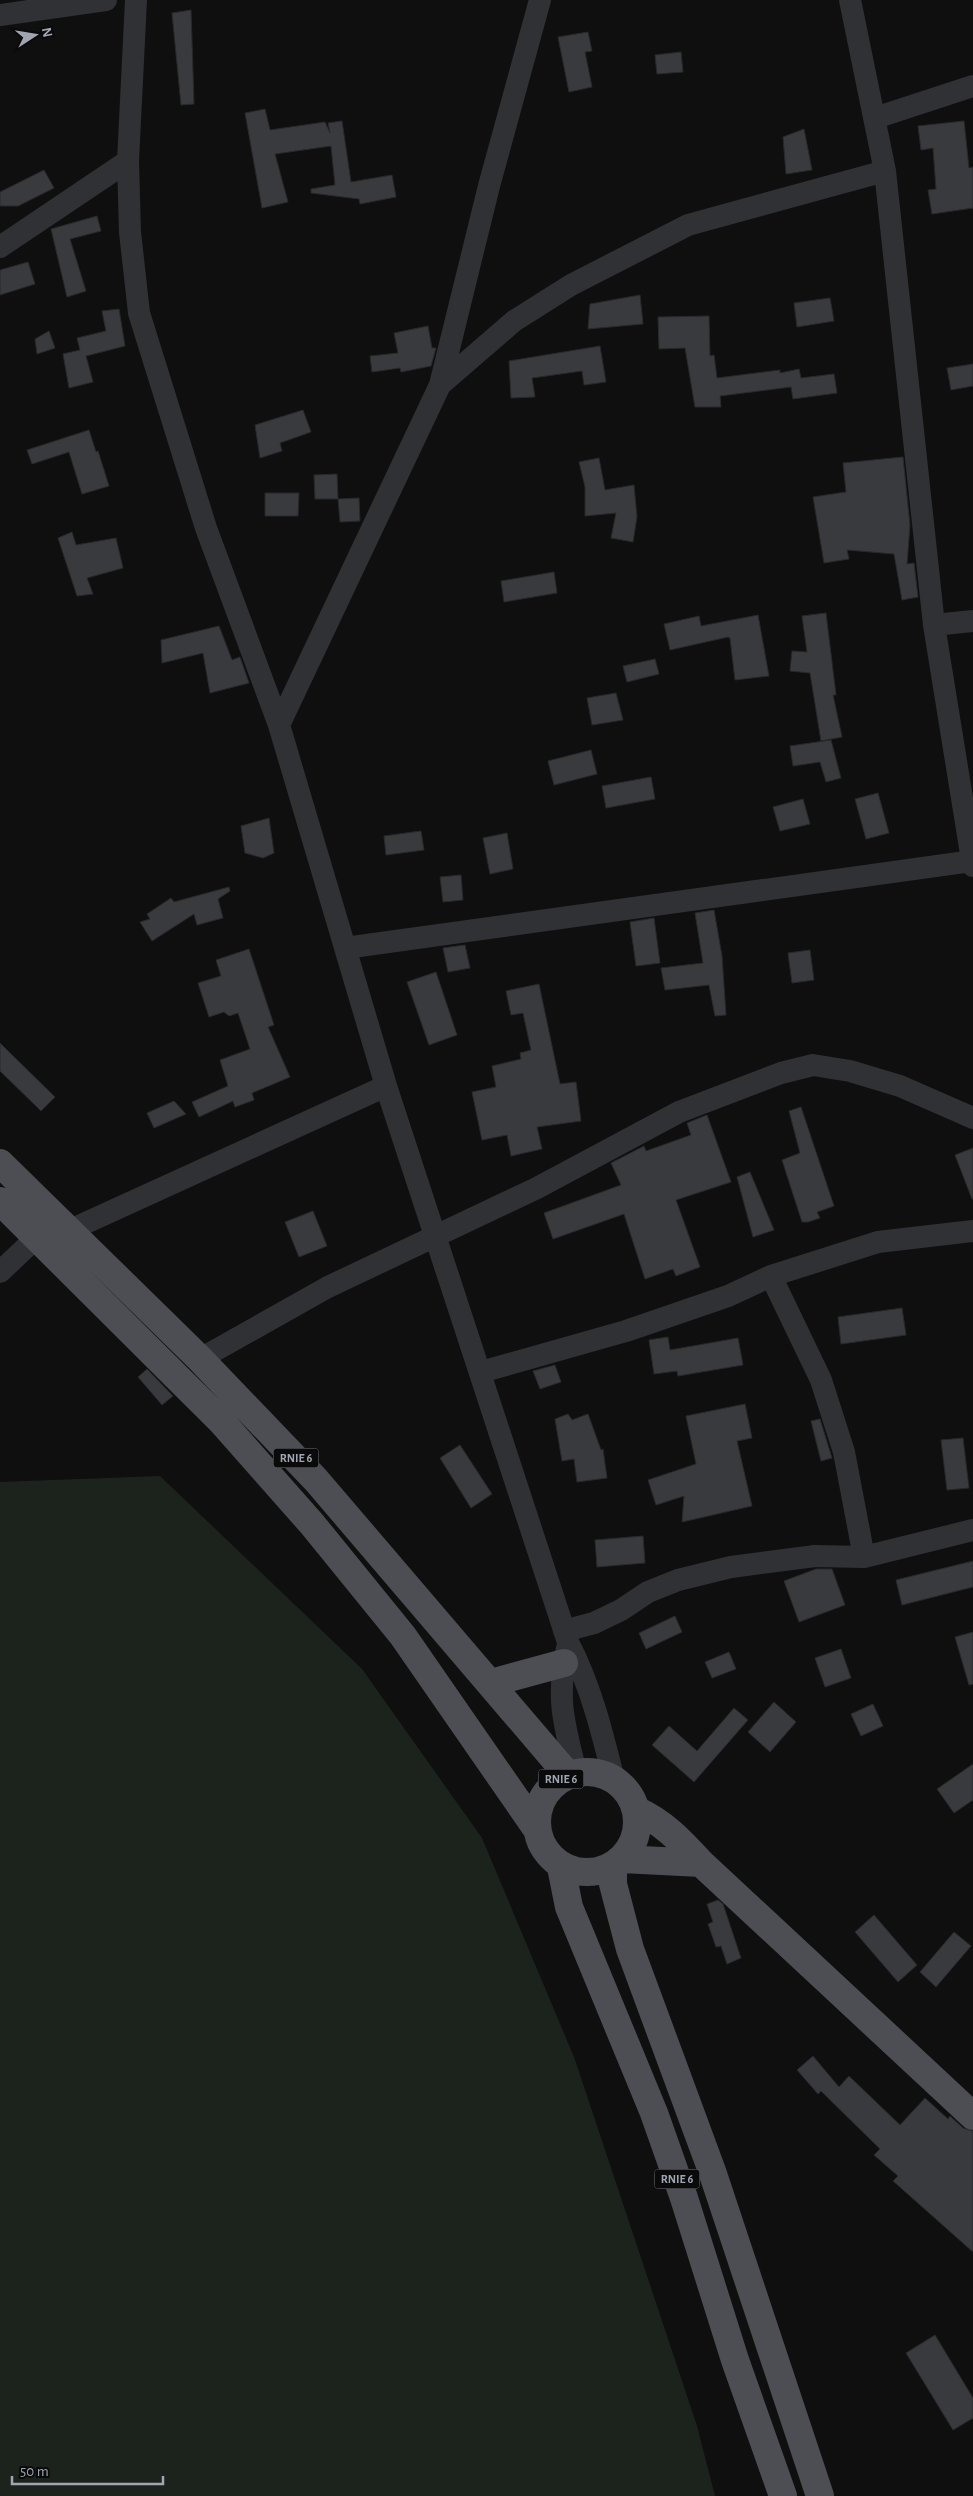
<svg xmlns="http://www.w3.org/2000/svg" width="973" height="2496" font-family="'Alegreya Sans',sans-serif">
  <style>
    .green { fill: #1c231c }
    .building { fill: #393a3d; stroke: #29292c }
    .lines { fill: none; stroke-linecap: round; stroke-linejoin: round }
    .minor { stroke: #303135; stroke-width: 22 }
    .major { stroke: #4c4e54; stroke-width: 28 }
    .labels { text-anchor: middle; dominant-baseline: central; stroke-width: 4.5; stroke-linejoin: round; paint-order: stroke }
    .shield { fill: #0a0a0b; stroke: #73767f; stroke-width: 1 }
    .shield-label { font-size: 12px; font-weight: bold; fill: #a0a5b1 }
  </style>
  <rect width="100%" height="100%" fill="#0f0f10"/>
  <path class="green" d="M160,1476l202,193 120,169 92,219 123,369 18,70h-715v-1014z"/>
  <path class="building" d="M191,10l3,94 -13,1 -9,-92z
    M588,32l4,19 -7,1 7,35 -23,5 -11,-55z
    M681,52l2,20 -26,2 -2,-19z
    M265,109l5,21 55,-8 5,11 -2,-10 14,-2 9,61 41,-7 4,22 -36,7 -1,-5 -48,-6v-4l24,-4 -4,-39 -56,8 13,48 -26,6 -17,-95z
    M964,121l5,47 4,-1v41l-41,6 -4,-24 8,-1 -3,-41 -12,2 -3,-24z
    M804,129l8,41 -26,4 -3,-37z
    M44,170l10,18 -36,18h-18v-14z
    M97,216l4,15 -31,8 16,52 -19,6 -16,-68z
    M28,262l7,22 -35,11v-25z
    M640,295l3,29 -55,5 2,-25z
    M830,298l4,23 -37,6 -3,-24z
    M119,309l6,37 -39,10 7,26 -24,6 -6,-34 17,-4 -3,-12 29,-7 -4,-20z
    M709,316l1,40 4,-1 3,23 63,-8v3l19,-4 2,9 33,-4 3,19 -44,6 -2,-12 -71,9 1,11h-26l-10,-59 -26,1 -1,-32z
    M428,326l4,22h4l-5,18 -30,6 -1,-4 -28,4 -2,-16 28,-3 -4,-20z
    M49,331l6,17 -18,6 -2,-15z
    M600,346l6,36 -22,3 -2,-14 -50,7 3,19 -24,1 -2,-37z
    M973,364v22l-22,4 -4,-22z
    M303,410l8,22 -31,11 2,8 -22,7 -5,-33z
    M89,430l7,22 2,-1 11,35 -27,8 -13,-42 -37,12 -5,-14z
    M903,457l7,68 -3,39 7,-1 4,34 -16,3 -8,-46 -47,-4 2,9 -25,4 -11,-66 33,-5 -3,-29z
    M599,458l6,32 29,-5 3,32 -4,25 -22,-4 5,-25 -31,3v-29l-6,-25z
    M337,474l1,25h-23l-1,-24z
    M265,493h34l-1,23h-33z
    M359,498l1,23 -20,1 -2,-23z
    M72,532l4,13 40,-7 7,30 -36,10 6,16 -16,2 -19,-58z
    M554,572l3,21 -53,9 -3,-21z
    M826,613l10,82h-3l9,42 -21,4 -11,-68 -20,-2 2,-20 15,1 -5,-36z
    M758,615l11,61 -34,4 -5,-42 -2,-1 -58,13 -6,-26 35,-8 2,10z
    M219,626l13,34 8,-3 9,26 -39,10 -7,-40 -41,10 -1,-23z
    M655,659l4,15 -32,8 -4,-16z
    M616,693l7,27 -31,5 -5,-27z
    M831,740l10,38 -15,4 -6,-20 -27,4 -3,-20z
    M591,750l6,24 -43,11 -6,-24z
    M651,777l4,22 -49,9 -4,-22z
    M878,793l11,40 -23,6 -11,-40z
    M803,799l7,25 -30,7 -7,-24z
    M269,818l5,35 -11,5 -18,-5 -4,-27z
    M421,831l3,19 -38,5 -2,-19z
    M507,833l6,36 -23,5 -7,-36z
    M461,875l2,25 -20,2 -3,-25z
    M229,887l1,4 -12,8 5,19 -26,7 -3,-11 -42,27 -12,-19 10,-3 -3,-5 24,-16 3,4z
    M714,910l8,46 4,59 -11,1 -6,-31 -44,5 -4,-22 42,-5 -8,-50z
    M654,918l6,45 -24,3 -6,-44z
    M465,945l5,23 -22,4 -5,-24z
    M249,949l25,76 -6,2 22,50 -38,16 2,7 -19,7 -2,-6 -34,16 -7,-15 36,-16 -8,-26 30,-11 -12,-36 -9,3 -5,-4 -15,5 -11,-34 23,-7 -5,-16z
    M810,950l4,30 -22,3 -4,-30z
    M436,972l21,63 -28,10 -22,-63z
    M539,984l21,100 16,-2 5,39 -44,6 5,22 -31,7 -4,-21 -25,5 -10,-48 24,-5 -4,-21 29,-7 -1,-6 11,-3 -8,-37 -12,2 -5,-24z
    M0,1043l55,54 -14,14 -41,-40z
    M174,1101l12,13 -32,14 -7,-15z
    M801,1107l33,99 -17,6 3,6 -12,4h-6l-20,-62 18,-7 -11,-42z
    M707,1115l24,67 -55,18 24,67 -24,9 -3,-7 -28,10 -21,-65 -71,25 -9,-26 77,-28 -10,-22 33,-17 2,5 45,-16 -4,-12z
    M973,1148v51h-1l-17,-44z
    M750,1172l24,58 -21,7 -16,-60z
    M313,1211l14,35 -28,11 -14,-35z
    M902,1308l4,27 -65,9 -3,-27z
    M668,1337l2,13 68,-12 5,27 -65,11 -1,-5 -23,3 -5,-34z
    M555,1365l6,17 -21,7 -7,-18z
    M147,1369l26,27 -11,9 -24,-28z
    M745,1404l7,34 -15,3 15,65 -70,16 2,-26 -28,9 -8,-25 48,-16 -10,-48z
    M568,1414l4,6 16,-6 13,36 2,-1 4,29 -30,4 -3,-23 -12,2 -7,-42z
    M820,1419l12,39 -11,3 -10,-40z
    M963,1438l6,50 -22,2 -6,-50z
    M460,1445l32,49 -21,14 -31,-50z
    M643,1536l2,27 -48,4 -2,-27z
    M973,1561v26l-71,18 -6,-25z
    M816,1569h16l13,36 -46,17 -15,-41z
    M675,1616l7,16 -36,17 -7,-16z
    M973,1632v52l-4,1 -14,-48z
    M841,1649l10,29 -26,9 -10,-29z
    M729,1652l7,17 -24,9 -7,-16z
    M774,1702l22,20 -26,30 -22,-20z
    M873,1704l10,22 -22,10 -10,-22z
    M734,1708l14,12 -54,62 -42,-37 17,-19 28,25z
    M973,1764v36l-19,13 -17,-24z
    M718,1900l5,4 18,54 -14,6 -6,-18 -5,1 -8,-23 5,-2 -6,-18z
    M874,1915l43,50 -19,17 -43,-50z
    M954,1932l17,14 -35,41 -16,-15z
    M813,2056l26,31 10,-11 51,49 25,-27 23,21 2,-3 13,12 10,3v121l-80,-71 5,-5 -24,-21 6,-6 -59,-58 -3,3 -21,-24z
    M935,2335l38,63v20l-20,12 -47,-77z"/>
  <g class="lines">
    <path class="minor" d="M136,0l-8,161 2,71 9,81 67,215 73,197
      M540,0l-51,186 -49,199 -161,340 107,361 182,556c23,44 34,90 46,138
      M850,0l35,171 49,454 39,241
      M0,15l106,-15
      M875,118l98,-32
      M0,247l128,-86
      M440,385l74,-64 57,-36 117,-60 197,-54
      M934,625l39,-4
      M345,948l628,-87
      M68,1231l318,-145
      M0,1272l37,-35
      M771,1276l50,104 23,72 20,105
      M200,1359l128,-72 209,-99 142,-76 102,-39 32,-8 37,6 50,15 73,32
      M481,1372l145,-41 102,-35 43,-20 107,-34 95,-11
      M564,1631l30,-8 27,-13 27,-18 30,-12 53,-13 84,-11 49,1 109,-27
      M567,1648c-11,51 -3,76 9,124"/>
    <path class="major" d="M0,1163l200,196 116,121 252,295
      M0,1201l221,220 91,103 91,112 133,192
      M491,1683l73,-20
      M537 1822a50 50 0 1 1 100 0a50 50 0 1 1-100 0Z
      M636,1810c27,12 45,31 65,53l272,253
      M622,1859l79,4
      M561,1867l8,40 85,206 30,85 51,162 48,136
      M613,1867v17l17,65 82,222 108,325"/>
  </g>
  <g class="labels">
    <g class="shield">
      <rect x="273.5" y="1448.5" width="45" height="19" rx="4"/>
      <rect x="538.5" y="1769.5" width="45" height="19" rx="4"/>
      <rect x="654.5" y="2169.5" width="45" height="19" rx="4"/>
    </g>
    <g class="shield-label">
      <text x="296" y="1458">RNIE 6</text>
      <text x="561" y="1779">RNIE 6</text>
      <text x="677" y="2179">RNIE 6</text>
    </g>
  </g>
  <g transform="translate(35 35) rotate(78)" stroke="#0a0a0b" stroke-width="4" paint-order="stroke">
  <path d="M0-4L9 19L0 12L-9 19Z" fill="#a0a5b1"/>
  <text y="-8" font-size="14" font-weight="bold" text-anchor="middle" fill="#a0a5b1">N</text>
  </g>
  <path d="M12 2476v8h151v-8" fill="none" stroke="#a0a5b1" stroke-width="2.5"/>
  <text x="20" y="2476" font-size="15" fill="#a0a5b1" stroke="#0a0a0b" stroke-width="4" paint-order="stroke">50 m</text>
</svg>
